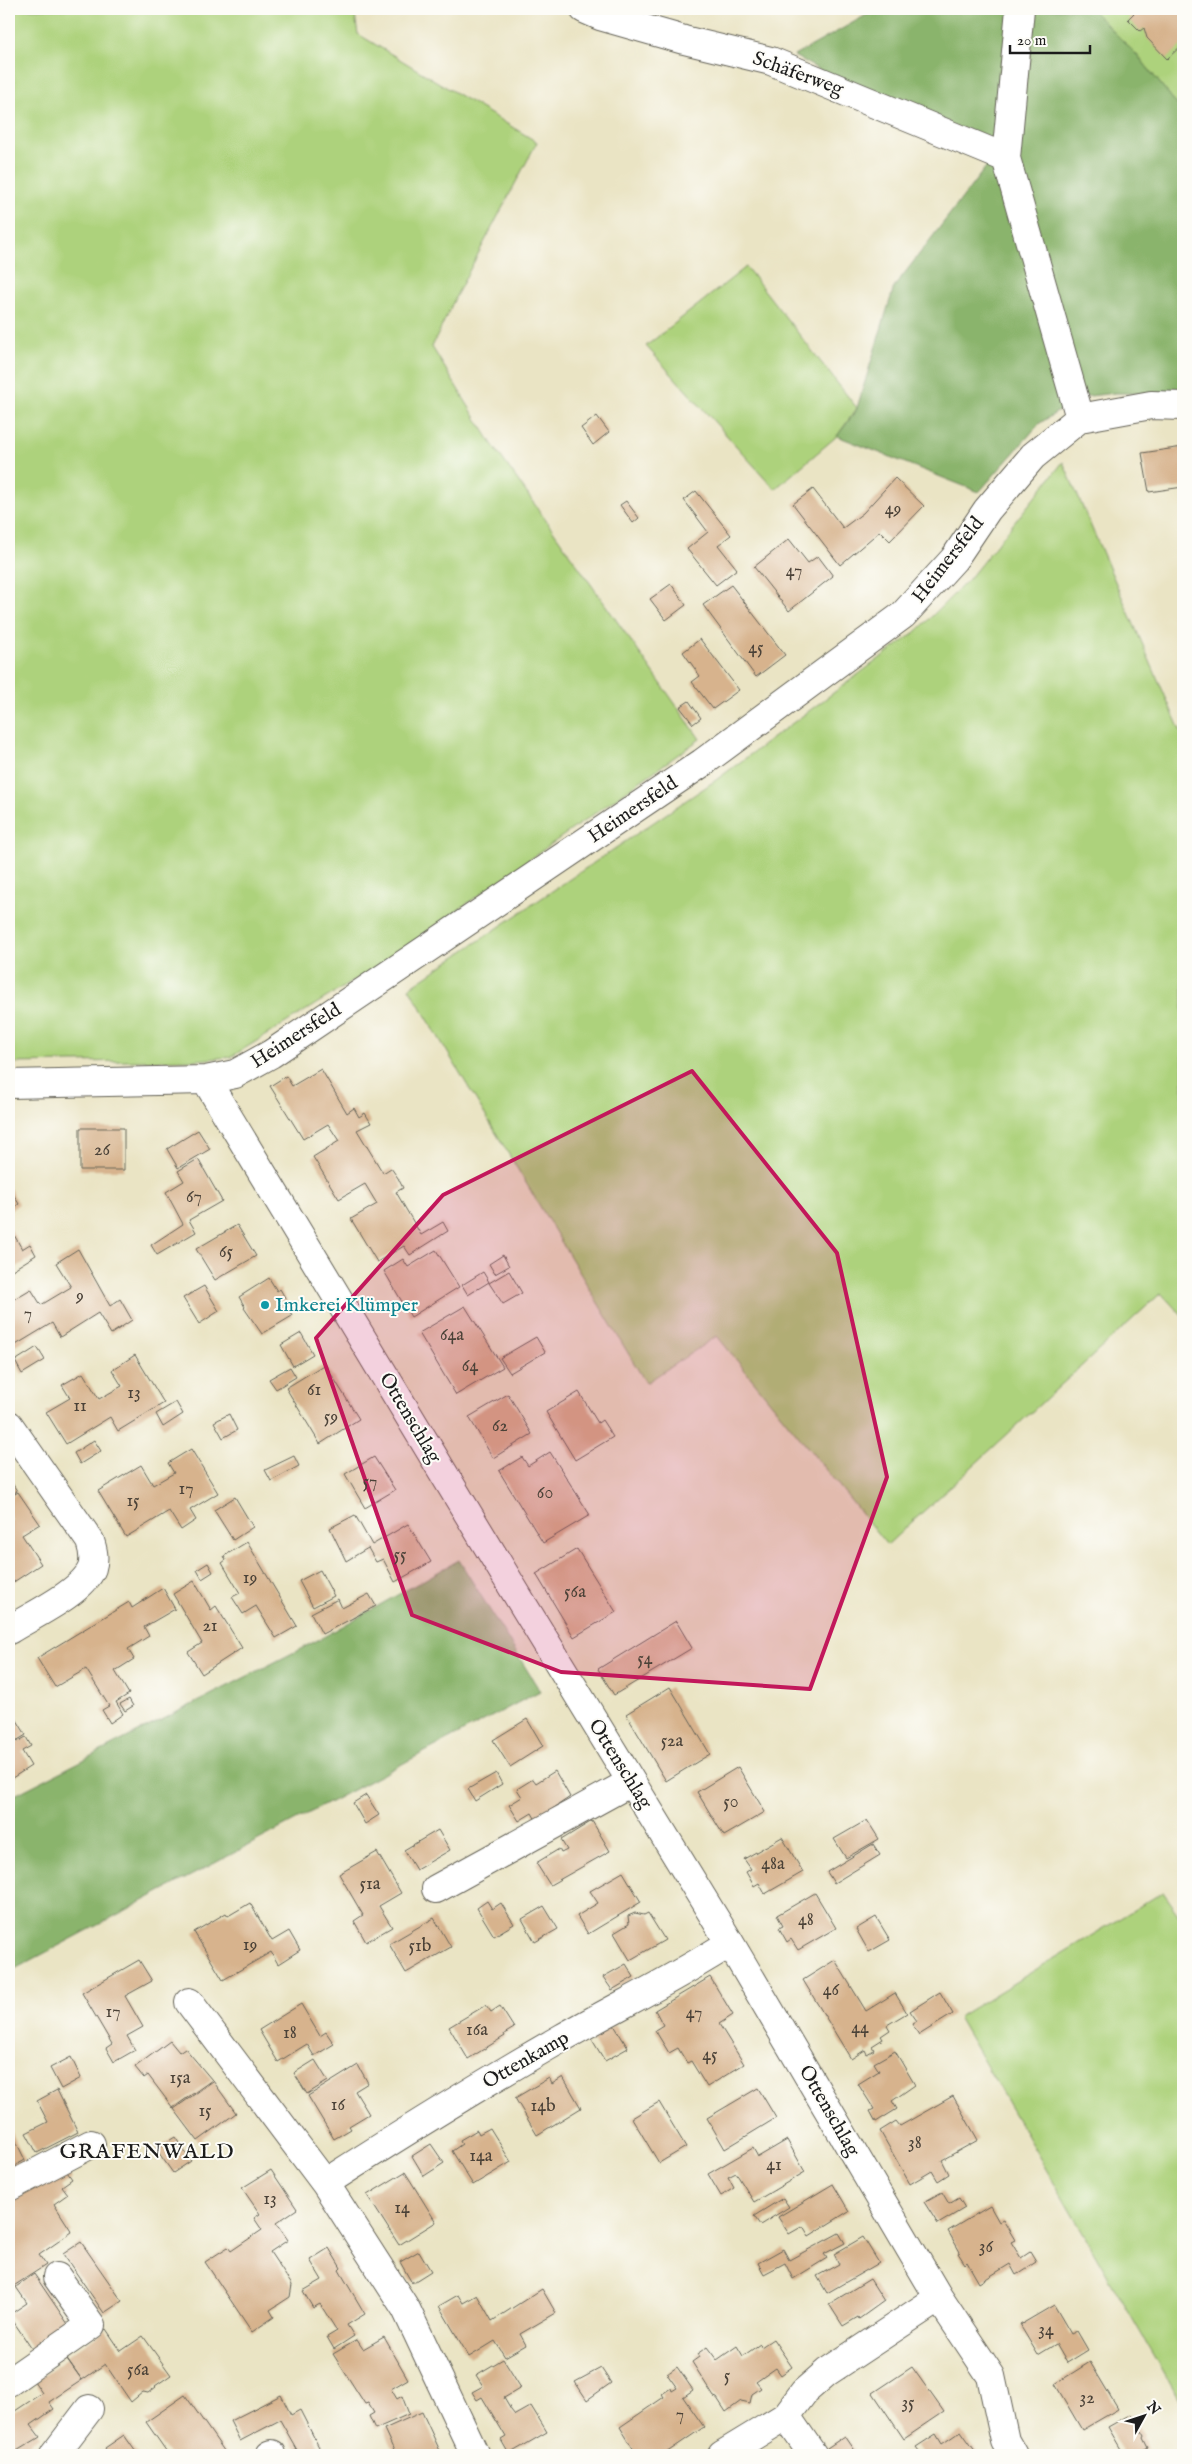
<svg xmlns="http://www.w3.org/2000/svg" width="1192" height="2464" font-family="'IM FELL English',serif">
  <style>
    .green { fill: #add27c; stroke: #64774c }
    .forest { fill: #8ab46c; stroke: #536844 }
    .building { fill: #d7b38d }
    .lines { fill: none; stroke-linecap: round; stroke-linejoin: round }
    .minor-casing { stroke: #646257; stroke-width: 30 }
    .minor { stroke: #fff; stroke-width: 28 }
    .marked { fill: #c2185b; fill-opacity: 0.2; stroke: #c2185b; stroke-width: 4; stroke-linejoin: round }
    .culture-dot { fill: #0f9aa8; stroke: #fdfcf7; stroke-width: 2 }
    .labels { text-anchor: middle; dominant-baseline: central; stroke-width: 4; stroke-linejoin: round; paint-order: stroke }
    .number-label { font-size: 18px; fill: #4b4238 }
    .street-label { font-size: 20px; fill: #1c1c1c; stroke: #fdfcf7 }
    .culture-label { font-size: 20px; fill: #0d838f; stroke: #fdfcf7; text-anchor: start }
    .quarter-label { font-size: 22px; letter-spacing: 1px; fill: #1c1c1c; stroke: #fdfcf7 }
  </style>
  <rect width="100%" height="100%" fill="#fdfcf7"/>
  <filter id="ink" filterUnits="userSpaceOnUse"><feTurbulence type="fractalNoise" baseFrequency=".02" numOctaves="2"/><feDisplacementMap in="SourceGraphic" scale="10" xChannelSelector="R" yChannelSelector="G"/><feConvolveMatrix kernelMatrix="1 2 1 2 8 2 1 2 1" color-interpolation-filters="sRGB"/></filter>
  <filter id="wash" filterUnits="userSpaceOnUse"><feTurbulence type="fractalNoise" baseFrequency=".0096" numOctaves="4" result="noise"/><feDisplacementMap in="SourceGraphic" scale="20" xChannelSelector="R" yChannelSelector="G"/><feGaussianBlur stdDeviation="1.12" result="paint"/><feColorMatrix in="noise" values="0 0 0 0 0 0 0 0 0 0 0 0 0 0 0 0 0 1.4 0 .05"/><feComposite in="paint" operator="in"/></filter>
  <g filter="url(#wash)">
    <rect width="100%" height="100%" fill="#eae4c4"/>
    <path class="green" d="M9,9h345l4,25 179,108 -81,154 -24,51 58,94 210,298 -310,219 -159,99 -34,3 -188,3z
      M1091,9h92v103l-45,-56z
      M746,267l111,141 -20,28 -62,53 -129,-143z
      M1063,462l120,275v580l-22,-24 -274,252 -170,-209 -71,47 -237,-395 307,-208 202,-150 51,-51z
      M1163,1892l20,28v486l-225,-389z"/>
    <path class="forest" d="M877,9h214l47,47 45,56v282l-68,-1 -34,4 -41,26 -61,69 -142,-56 19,-25 38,-124 95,-124 -195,-107z
      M459,1560l81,131 -531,281v-174l309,-158z"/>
    <g id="blocks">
      <path class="building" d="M1138,9h43l2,3v32l-16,15 -20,-21 -3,-10 -4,3 -12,-12z
        M597,416l12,16 -16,13 -12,-17z
        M1183,447v40l-34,5 -7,-39z
        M895,478l29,28 -34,35 -10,-10 -40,34 -47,-61 20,-15 30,39 20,-15z
        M696,491l35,44 -13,10 19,24 -21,16 -29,-36 21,-17 -24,-32z
        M626,501l13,17 -6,5 -13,-18z
        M789,539l19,24 10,-7 15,20 -44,35 -35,-44z
        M671,584l15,21 -20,15 -16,-21z
        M731,585l54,70 -29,22 -53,-72z
        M700,639l39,51 -26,19 -21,-27 8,-6 -17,-24z
        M689,701l12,17 -8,6 -13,-17z
        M321,1069l26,44 7,-5 5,9 6,-4 6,10 -14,7 26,43 8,-5 7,10 5,10 -7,4 25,43 22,-13 5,9 -38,24 -6,-9 -27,16 -26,-43 26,-15 -12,-20 -26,15 -26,-42 26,-16 -11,-17 -25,15 -33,-53 16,-10 6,10z
        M80,1128h44v42h-44z
        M198,1130l12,19 -32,19 -11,-19z
        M198,1159l24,42 -33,19 7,12 -39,23 -6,-10 32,-21 -17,-32 18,-11 -6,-10z
        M9,1187l10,17 -10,7z
        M237,1225l19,31 -41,24 -19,-31z
        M9,1226l13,23 8,-5 6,11 -27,17z
        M78,1249l32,57 10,-7 12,21 -21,14 -13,-21 -38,24 -8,-14 -43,26v-47l22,-13 10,16 30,-18 -15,-24z
        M436,1250l23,37 -48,30 -27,-46 19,-12 5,8z
        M503,1255l6,11 -14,8 -6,-10z
        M509,1271l13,22 -19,11 -14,-21z
        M483,1272l6,10 -21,13 -6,-10z
        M269,1278l8,13 3,-2 7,12 -3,2 8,13 -30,18 -18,-26 1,-1 -6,-10z
        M204,1286l15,25 -20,13 -16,-26z
        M465,1306l38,61 -47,28 -37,-62z
        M301,1333l12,21 -20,12 -12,-21z
        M536,1337l9,15 -35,21 -10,-15z
        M37,1347l8,13 -23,14 -7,-13z
        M135,1355l29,48 -46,28 -8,-14 -44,27 -20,-32 24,-14 -8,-13 21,-12 16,26 23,-13 -10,-16z
        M325,1364l34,55 -39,25 -34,-56z
        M290,1367l6,10 -20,12 -7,-10z
        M579,1392l19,31 4,-3 11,17 -38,23 -29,-48z
        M508,1394l24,40 -39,24 -24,-41z
        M176,1402l7,12 -20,13 -7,-13z
        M229,1414l8,16 -14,8 -9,-16z
        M94,1440l7,11 -21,13 -6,-11z
        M191,1449l27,44 -28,17 6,10 -15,10 -12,-19 -43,26 -28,-46 43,-26 12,20 21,-12 -6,-10z
        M550,1452l40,63 -47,28 -44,-72 23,-14 6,9z
        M294,1456l5,10 -28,15 -6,-11z
        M374,1457l21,33 -30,18 -20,-34z
        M9,1478l8,13 -8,6z
        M18,1492l22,32 -18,11 19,29 -32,21v-63l3,-2 -3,-6v-16z
        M235,1497l18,30 -20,13 -19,-30z
        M355,1515l17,30 36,-21 23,38 -36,20 -12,-23 -7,3 -8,-14 -22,13 -16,-33z
        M247,1542l50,84 -21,12 -20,-32 -13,8 -11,-17 8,-4 -18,-30 4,-3 -2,-4z
        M577,1549l39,63 -42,25 -38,-63z
        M208,1563l5,9 -11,7 -5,-9z
        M320,1570l14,26 -21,11 -14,-26z
        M194,1581l17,29 5,-4 26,42 -40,26 -14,-22 14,-9 -29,-49z
        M163,1588l12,21 -31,18 5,9 -21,13 6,10 -19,12 14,23 -13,8 7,12 -13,9 -8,-13 7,-4 -23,-37 -31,18 -18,-29 92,-56 3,6z
        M369,1594l7,12 -54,28 -11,-21 27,-14 4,9z
        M676,1621l16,27 -78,47 -16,-26z
        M670,1687l40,67 -44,27 -40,-67z
        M129,1699l4,7 -8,5 -5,-7z
        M9,1707l17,28 -10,6 1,1 9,-5 5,9 -9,5 9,15 -22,14v-35l7,-5 -7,-12z
        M527,1719l16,27 -33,21 -17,-27z
        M738,1767l27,45 -41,24 -27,-44z
        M555,1771l15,26 -34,23 -4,-7 -13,8 -10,-16 13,-8 -5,-8 16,-10 3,4z
        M496,1773l6,11 -27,17 -7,-12z
        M366,1795l13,20 -14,9 -12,-21z
        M867,1820l12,19 -33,19 -12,-19z
        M592,1821l18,30 -60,34 -14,-22 23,-14 2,4 6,-3 -6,-10z
        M438,1830l12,20 -34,20 -12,-20z
        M782,1837l21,35 -38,22 -6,-11 -5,3 -8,-14 5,-3 -7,-10z
        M873,1844l7,11 -46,28 -7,-11z
        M377,1852l24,41 -22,13 13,21 -26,15 -12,-21 9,-6 -24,-41z
        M623,1872l18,30 -53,32 -11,-18 21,-13 -8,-12z
        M815,1893l21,35 -38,22 -7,-11 -4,3 -8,-14 4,-2 -6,-11z
        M487,1901l5,8 9,-6 13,21 -20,12 -17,-28z
        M250,1903l22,38 17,-10 11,19 -22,14 -7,-12 -48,28 -29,-48 32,-19 2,3z
        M544,1906l14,23 -23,13 -13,-23z
        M635,1913l9,2 4,-2 17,27 -35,20 -16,-27 15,-9 -1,-8z
        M876,1917l14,23 -21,12 -13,-23z
        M434,1918l17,29 -45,26 -17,-29z
        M139,1960l13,21 -27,15 18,31 -16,9 8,14 -21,12 -8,-14 6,-4 -30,-51z
        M835,1960l31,51 29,-18 12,20 -20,12 3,5 -9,6 2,3 -11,7 2,4 -7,4 -2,-4 -14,9 -48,-79z
        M626,1964l8,13 -22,13 -9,-13z
        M710,1977l23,38 -14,9 25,40 -37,23 -16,-26 -4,2 -9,-15 -9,5 -14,-23 8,-5 -8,-15z
        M940,1992l13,22 -34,21 -7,-11 5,-3 -7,-10z
        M301,2004l19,32 6,-4 8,12 -20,12 -7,-12 -29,18 -19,-32z
        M486,2005l5,7 9,-6 14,22 -10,6 1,2 -37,23 -19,-32z
        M614,2025l14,23 -23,13 -14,-23z
        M170,2041l9,11 6,-4 27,32 -39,28 -25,-33 -4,3 -9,-11z
        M895,2051l20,34 -23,16 5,8 -21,13 -6,-11 4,-2 -16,-25 21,-13 -5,-8z
        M71,2057l10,21 -20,11 -11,-21z
        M315,2060l13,21 -21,13 -13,-21z
        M358,2065l10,18 -13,8 14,23 -20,12 2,3 -17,10 -26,-43z
        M563,2077l18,31 -44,27 -22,-37 34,-20 3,6z
        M213,2081l23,32 -38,28 -24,-32z
        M758,2088l18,30 -51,31 -18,-31z
        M57,2090l21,42 -41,21 -11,-20 22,-11 -11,-21z
        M953,2096l25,44 -36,20 7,14 -11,7 -6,-10 -22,13 -30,-53 16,-10 4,5z
        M659,2102l27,45 -27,16 -27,-45z
        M9,2127l16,33 -16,9z
        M490,2128l21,34 -38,23 -21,-34 10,-7 -2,-4 17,-10 2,4z
        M175,2137l16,24 -18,12 -17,-24z
        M787,2140l18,32 -51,30 -18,-29 -8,4 6,11 -13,8 -13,-22 45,-26 5,9z
        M431,2144l13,19 -20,13 -12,-20z
        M65,2169l7,10 -10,7 6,8 -14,10 18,28 -33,23 7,10 -37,24v-90z
        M271,2170l26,39 -21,14 12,17 -18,12 22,33 -2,12 -20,13 4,7 -22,15 -47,-70 23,-15 3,4 31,-21 -8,-12 6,-4 -18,-26z
        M405,2172l31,50 -37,23 -32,-50z
        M833,2184l16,27 -40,25 -6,-10 -14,8 -11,-17z
        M942,2192l7,12 10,-6 6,10 -27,16 -14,-22z
        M783,2198l6,9 -29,18 -6,-9z
        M990,2206l9,16 4,-2 12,20 -4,2 10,16 9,-6 6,10 -20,13 -6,-11 -31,19 -12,-21 -2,2 -7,-11 2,-1 -12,-21z
        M839,2233l6,10 -21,11 3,4 -34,21 -8,-16 -21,11 -6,-11 25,-14 6,11z
        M863,2237l16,26 -52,30 -10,-17 22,-12 -5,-10z
        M81,2242l41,59 -18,12 -41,-59z
        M329,2248l12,20 -2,2 26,44 -18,11 7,11 -20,13 -7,-12 10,-6 -17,-27 -7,4 -10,-17 19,-11 -12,-20z
        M419,2251l12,20 -19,12 -12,-21z
        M34,2274l38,56 -36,25 -27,-40 18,-12 -11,-16z
        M870,2279l14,22 -25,18 -1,-2 -15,9 -14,-22z
        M542,2289l14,24 -36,21 6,11 -21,12 -10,-16 -26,16 -30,-51 19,-11 5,8 14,-8 15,26z
        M1054,2305l17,29 6,-3 11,19 -21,13 -11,-19 -18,11 -18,-30z
        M106,2329l15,22 22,-15 28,39 -16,11 1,1 -8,6 -5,-1 -12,10 -26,-38 -23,16 -16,-23z
        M384,2337l24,42 -17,10 6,10 5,-3 7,18 -34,15 -6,-13 5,-3 -6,-10 -3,1 -32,-50 24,-14 6,9z
        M773,2339l19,28 -11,8 -5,-7 -20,14 5,6 -9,6 -2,9 -9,-2 -15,11 -9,-14 -3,-1 -22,-35 7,-5 -2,-3 10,-7 10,13 20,-14 6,10 17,-12 1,3z
        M67,2359l15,21 -33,22 5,7 -23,16 9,12 -30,18 -1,-40 33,-22 -8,-12z
        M503,2359l18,29 -17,10 7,12 4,5 16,-9 16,26 -38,22 -8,-14 5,-3 -24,-40 -5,3 -5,-8 11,-6 -7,-11z
        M1090,2362l28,47 -36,21 -27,-46z
        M677,2367l16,23 -10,7 21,30 -41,28h-26l-17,-28 44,-30 -2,-3 9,-6 1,3 5,-3 -10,-14z
        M912,2367l32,45 -40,27 -31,-46z
        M601,2368l10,15 -24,17 -12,-18z
        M185,2395l42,60h-58l-23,-33z
        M281,2395l10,20 9,-5 23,45h-36l10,-5 -17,-30 -40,21 -10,-20z
        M422,2412l19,41 -5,2h-40l-12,-26z
        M1131,2414l13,22 -1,2 5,10 -11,7h-22l7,-4 -14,-24z
        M961,2431l17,24h-56l-6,-8 20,-13 6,10z
        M124,2435l14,20h-29l-4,-7z
        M845,2436l13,19h-26l-5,-7z"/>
    </g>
  </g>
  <g filter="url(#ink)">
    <use href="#blocks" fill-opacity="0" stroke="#646257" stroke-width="1"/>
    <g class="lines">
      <g class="minor-casing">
        <path id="minor" d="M584,9l16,7 84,24 87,21 235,97
          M1020,9l-14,149 74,260
          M206,1080l319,528 205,335 209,355 52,78 14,65 8,14
          M9,1084l197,-4 29,-6 36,-20 431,-291 201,-148 51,-56 33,-49 46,-54 47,-38 71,-13 32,1
          M9,1425l81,116c3,9 5,17 2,27 -9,24 -61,48 -83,62
          M436,1889l195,-107
          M189,2002l136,181 81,126 69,146
          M325,2183c78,-50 157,-99 237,-145 56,-32 114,-60 168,-95
          M9,2187l82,-43
          M9,2382l82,-57 -34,-48
          M786,2416l27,39
          M54,2455l35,-46
          M270,2455l2,-1
          M722,2455l64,-39 18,-24 23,-20 112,-74"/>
      </g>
      <use href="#minor" class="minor"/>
    </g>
  </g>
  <path class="marked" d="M692,1071l145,182 50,224 -77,212 -249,-17 -149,-57 -96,-277 127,-143z"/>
  <circle class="culture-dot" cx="265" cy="1305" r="5"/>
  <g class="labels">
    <g class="number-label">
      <text x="893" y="509">49</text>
      <text x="794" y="571">47</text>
      <text x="756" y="648">45</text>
      <text x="102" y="1150">26</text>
      <text x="194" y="1197">67</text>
      <text x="226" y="1252">65</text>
      <text x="80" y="1296">9</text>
      <text x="28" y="1314">7</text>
      <text x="452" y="1335">64a</text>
      <text x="470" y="1366">64</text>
      <text x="314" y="1390">61</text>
      <text x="134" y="1393">13</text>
      <text x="80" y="1406">11</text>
      <text x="331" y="1417">59</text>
      <text x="500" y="1426">62</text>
      <text x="370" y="1482">57</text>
      <text x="186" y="1489">17</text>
      <text x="545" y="1493">60</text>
      <text x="133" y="1501">15</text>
      <text x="400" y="1555">55</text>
      <text x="250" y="1578">19</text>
      <text x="575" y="1592">56a</text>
      <text x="210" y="1626">21</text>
      <text x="645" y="1659">54</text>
      <text x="672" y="1741">52a</text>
      <text x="731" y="1802">50</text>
      <text x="773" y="1864">48a</text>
      <text x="370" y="1884">51a</text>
      <text x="806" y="1920">48</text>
      <text x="250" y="1945">19</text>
      <text x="420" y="1946">51b</text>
      <text x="831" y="1990">46</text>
      <text x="113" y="2012">17</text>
      <text x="694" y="2013">47</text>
      <text x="860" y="2028">44</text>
      <text x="477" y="2030">16a</text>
      <text x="290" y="2033">18</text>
      <text x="710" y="2055">45</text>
      <text x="180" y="2078">15a</text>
      <text x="338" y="2105">16</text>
      <text x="543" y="2106">14b</text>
      <text x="205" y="2111">15</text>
      <text x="915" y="2143">38</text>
      <text x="481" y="2156">14a</text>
      <text x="774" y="2165">41</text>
      <text x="270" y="2199">13</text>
      <text x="402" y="2208">14</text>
      <text x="986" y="2247">36</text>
      <text x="1046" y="2330">34</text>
      <text x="138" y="2370">56a</text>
      <text x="727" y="2376">5</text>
      <text x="1087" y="2398">32</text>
      <text x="908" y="2403">35</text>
      <text x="680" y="2415">7</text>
    </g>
    <g class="street-label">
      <text transform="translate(798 74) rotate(20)">Schäferweg</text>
      <text transform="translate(948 560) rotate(-52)">Heimersfeld</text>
      <text transform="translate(633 810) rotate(-34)">Heimersfeld</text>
      <text transform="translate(296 1036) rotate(-33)">Heimersfeld</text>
      <text transform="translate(410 1418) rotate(59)">Ottenschlag</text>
      <text transform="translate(620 1764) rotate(58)">Ottenschlag</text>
      <text transform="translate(526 2060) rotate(-30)">Ottenkamp</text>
      <text transform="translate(829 2111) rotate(60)">Ottenschlag</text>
    </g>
    <g class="culture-label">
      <text x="275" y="1305">Imkerei Klümper</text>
    </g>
    <g class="quarter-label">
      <text x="147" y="2152">GRAFENWALD</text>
    </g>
  </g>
  <rect width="1192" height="2464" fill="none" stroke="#fdfcf7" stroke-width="30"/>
  <g transform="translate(1144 2416) rotate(50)" stroke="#fdfcf7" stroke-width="4" paint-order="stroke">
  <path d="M0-4L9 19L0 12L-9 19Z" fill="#1c1c1c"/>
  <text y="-8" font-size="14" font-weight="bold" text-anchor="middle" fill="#1c1c1c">N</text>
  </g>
  <path d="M1010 45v8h80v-8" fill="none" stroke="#1c1c1c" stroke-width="2.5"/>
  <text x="1017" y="45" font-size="15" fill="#1c1c1c" stroke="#fdfcf7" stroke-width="4" paint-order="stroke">20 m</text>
</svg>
